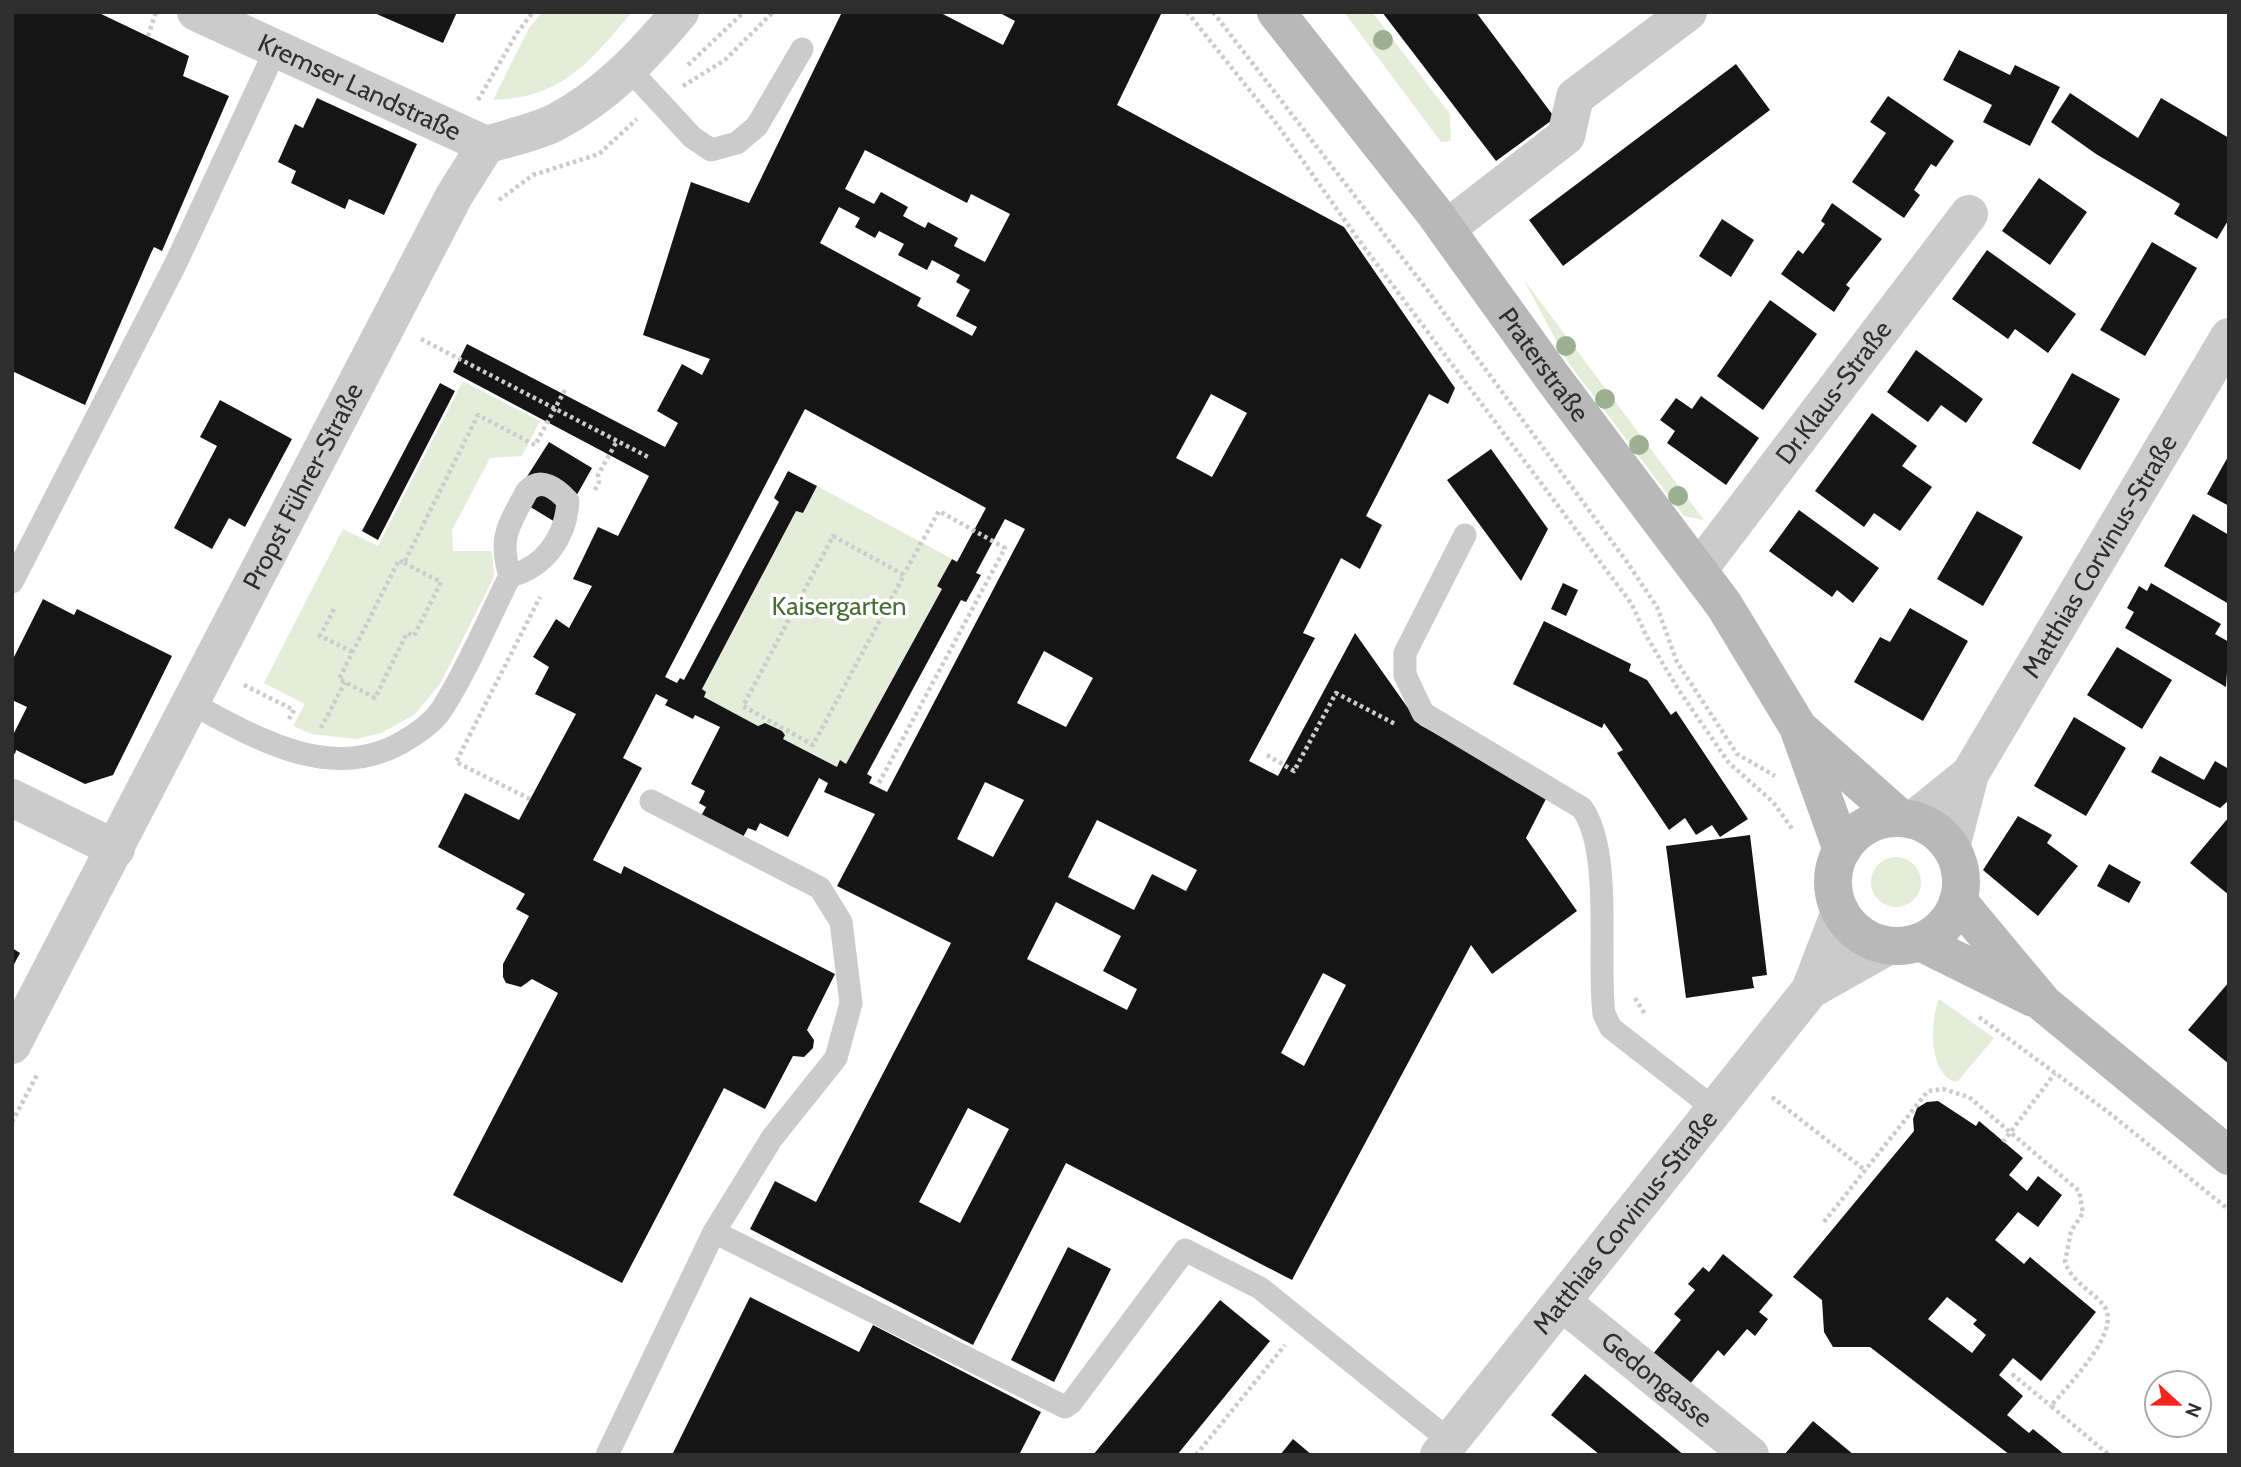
<svg xmlns="http://www.w3.org/2000/svg" width="2241" height="1467" font-family="Cabin,sans-serif">
  <style>
    .green { fill: #e3edda }
    .building { fill: #151515; fill-rule: evenodd }
    .lines { fill: none; stroke-linecap: round; stroke-linejoin: round }
    .path { stroke: #cbcbcb; stroke-width: 4.5; stroke-dasharray: 3.5 3.5; stroke-linecap: butt }
    .service { stroke: #cbcbcb; stroke-width: 23 }
    .minor { stroke: #cbcbcb; stroke-width: 38 }
    .secondary { stroke: #b8b8b8; stroke-width: 38 }
    .tree { fill: #9caf91 }
    .labels { text-anchor: middle; dominant-baseline: central; stroke-width: 7; stroke-linejoin: round; paint-order: stroke }
    .street-label { font-size: 26px; fill: #2e2e2e; stroke: #fff }
    .park-label { font-size: 26px; fill: #4b6e37; stroke: #fff }
  </style>
  <rect width="100%" height="100%" fill="#fff"/>
  <path class="green" d="M542,12h90c-42,50 -70,86 -139,88l36,-72z
    M1344,12h28l78,102 1,27 -10,1z
    M1524,280l180,240 -20,-4 -117,-155z
    M463,381l77,40 -18,35 -32,2 -38,72 1,21h39l2,26 -54,107 -26,31 -33,18 -25,6 -45,-5 -18,-8 12,-22 -41,-21 79,-154 35,17z
    M817,486l135,73 -14,27 4,3 -96,175 -6,-3 -3,6 -54,-28 -1,-8 -17,-8 -7,3 -54,-29 2,-5 -4,-3 94,-178 7,2z
    M1871 882a25 25 0 1 1 50 0a25 25 0 1 1-50 0Z
    M1939,999l55,39 -37,44c-29,-5 -27,-63 -18,-83z"/>
  <path class="building" d="M12,12h85l92,44 -6,20 46,20 -67,155 -8,-4 -3,6 -66,152 -73,-34z
    M372,12h85l-14,31z
    M842,12h97l64,33 12,-24 -17,-9h164l-45,93 227,122 111,161 -7,16 -19,-10 -63,122 16,9 -22,44 -19,-11 -38,75 12,5 -66,123 29,15 77,-143 65,92 128,70 -22,43 51,73 -85,63 -21,-29 -179,335 -226,-117 -93,182 -223,-116 25,-48 41,21 135,-259 -114,-57 38,-72 -51,-22 4,-9 -9,-5 -31,59 -28,-14 -4,8 -8,-3 -5,9 -42,-21 5,-9 -7,-4 6,-12 -14,-7 29,-57 -25,-12 -2,4 -28,-14 3,-5 -12,-6 -33,64 19,10 -49,92 28,14 3,-8 211,108 -28,56 7,10 -1,8 -9,9 -11,-1 -28,53 -41,-21 -102,195 -169,-88 105,-202 -26,-14 -11,8 -15,-4 -3,-6v-13l26,-48 -13,-7 9,-15 -87,-47 27,-54 54,27 57,-106 -41,-20 14,-27 -16,-10 23,-38 13,9 23,-42 -19,-7 25,-52 20,9 31,-60 -196,-104 14,-28 198,103 13,-24 -21,-12 25,-47 20,11 8,-16 -67,-24 48,-153 58,21zM865,150l102,53 4,-9 39,20 -25,48 -31,-16 4,-8 -30,-16 -3,6 -22,-12 5,-9 -27,-15 -7,12 -29,-15zM839,207l21,11 -5,9 20,11 4,-7 25,13 -6,11 29,15 5,-10 28,15 -4,7 14,8 -14,26 21,11 -5,9 -55,-30 4,-8 -101,-55zM1211,394l36,19 -35,64 -36,-19zM805,409l181,99 -29,54 -5,-3 -15,27 5,3 -96,175 -6,-4 -3,7 -54,-28 2,-4 -3,-4 -17,-8 -7,3 -54,-29 2,-5 -4,-3 94,-178 7,2 14,-27 -29,-15 -14,27 5,4 -95,178 -4,-2 -3,5 -12,-6zM1005,519l20,10 -138,263 -18,-9 3,-6 -5,-3 94,-174 5,2 15,-27 -5,-2zM1044,651l49,27 -27,49 -49,-24zM985,782l39,18 -31,57 -36,-18zM1097,820l100,50 -11,21 -34,-17 -18,36 -66,-33zM1056,902l65,34 -18,35 34,18 -10,21 -100,-51zM1323,973l23,12 -42,81 -23,-13zM968,1108l41,21 -49,94 -41,-21z
    M1382,12h94l79,106 -59,43z
    M1959,50l51,25 5,-10 45,22 -30,59 -47,-24 9,-17 -49,-25z
    M1736,64l34,46 -207,156 -34,-46z
    M2070,93l68,45 23,-40 68,40v81l-12,20 -43,-25 6,-10 -84,-50 -45,-32z
    M1888,96l66,45 -18,26 -5,-3 -17,26 6,5 -16,23 -52,-36 34,-49 -16,-11z
    M317,98l100,46 -33,71 -35,-16 -4,10 -54,-26 5,-12 -18,-9 17,-38 8,4z
    M2039,178l48,34 -37,53 -48,-34z
    M1832,203l50,36 -36,46 4,3 -16,24 -53,-38 17,-24 5,4 22,-30 -4,-3z
    M1722,219l32,21 -23,37 -32,-21z
    M2152,242l45,26 -52,88 -45,-26z
    M1987,250l89,64 -28,39 -33,-24 -7,10 -56,-40z
    M1770,300l47,34 -54,76 -46,-34z
    M1916,350l67,49 -17,24 -25,-18 -13,17 -41,-30z
    M2072,373l48,26 -40,71 -48,-27z
    M440,383l15,8 -77,149 -16,-9z
    M1701,396l58,42 -33,47 -59,-42 8,-12 -15,-11 16,-22 16,11z
    M220,400l72,39 -47,88 -16,-9 -17,31 -38,-21 43,-82 -17,-9z
    M1872,413l45,33 -15,20 30,21 -32,44 -26,-18 -10,14 -49,-36z
    M549,442l43,26 -32,57 -46,-28z
    M1491,449l57,80 -27,52 -74,-101z
    M2229,455v51l-22,-12z
    M1799,510l80,58 -26,35 -16,-13 -5,7 -63,-46z
    M1977,511l46,26 -40,69 -46,-27z
    M2193,514l36,21v69l-65,-38z
    M1563,583l15,7 -12,26 -15,-7z
    M2151,583l70,41 -6,10 14,8 -3,45 -101,-59 9,-16 -7,-4 12,-22 8,5z
    M43,599l31,16 3,-6 95,47 -59,119 -28,9 -69,-34 -1,4 -3,-2v-15l15,-30 -15,-7v-39z
    M1910,608l58,33 -45,80 -69,-39 26,-45 10,5z
    M1544,621l87,43 -2,7 18,9 24,35 5,-4 72,108 -28,18 -8,-12 -16,10 -11,-17 -16,12 -52,-77 6,-3 -19,-27 -2,5 -89,-44z
    M2117,647l55,33 -30,49 -55,-34z
    M2074,717l52,31 -40,68 -52,-30z
    M2160,756l44,24 11,-19 14,8v31l-9,8 -69,-36z
    M2018,816l34,19 -5,8 31,23 -40,50 -55,-46z
    M2229,817v78l-39,-32z
    M1750,835l17,140 -15,2 2,11 -68,10 -20,-152z
    M2109,864l32,18 -12,21 -32,-17z
    M12,948l8,5 -8,15z
    M2229,982v82l-41,-34z
    M1938,1101l38,25 3,-5 44,37 -14,17 18,16 11,-15 24,19 -24,32 -20,-15 -23,28 29,24 6,-7 66,55 -55,69 -28,-23 -14,17 24,21 -16,19 22,18 4,-4 32,26h-55l-140,-108h-37l-9,-15 -2,-32 -29,-23 121,-146 -1,-12 4,-11 10,-6zM1947,1297l30,23 -4,4 13,11 -14,18 -44,-34z
    M1068,1247l43,22 -57,113 -43,-22z
    M1723,1254l50,41 -14,17 9,7 -13,17 -8,-7 -23,27 -6,-6 -29,35 -37,-30 29,-35 -7,-6 21,-24 -7,-6 15,-17 6,5z
    M750,1297l109,55 14,-27 168,87 -22,43h-347z
    M1220,1300l50,41 -93,114h-84z
    M1585,1374l99,81h-84l-49,-40z
    M1813,1421l41,34h-70z
    M1293,1439l19,16h-32z"/>
  <g class="lines">
    <path class="path" d="M1187,12l92,115 79,112 273,364 16,34 31,52 51,74 44,39 20,28
      M1213,12l215,279 199,271 30,45 20,55 60,92 38,22
      M148,36l8,-24
      M688,65l56,-53
      M683,86l42,-26 48,-48
      M478,100l39,-67 16,-21
      M499,200l34,-25 66,-21 38,-35
      M421,339l229,119
      M595,490l4,-8 -1,-7 19,-34
      M833,536l71,39 -91,170 -70,-39z
      M404,563l37,19 -27,54 -7,-3 -32,65 -36,-19 60,-119 5,3 74,-148 57,30 30,-55
      M334,609l-14,27 33,16
      M244,685l50,25 -5,9
      M321,728l24,-46
      M1267,755l27,16 42,-78 59,31
      M879,783l126,-235 -66,-37 -35,63
      M530,799l-74,-37 84,-165
      M1635,998l10,16
      M1979,1017l133,98 117,95
      M1772,1097l94,74
      M12,1122l26,-49
      M2003,1142l52,-69
      M1824,1222l104,-131 15,-2 26,8 110,94 4,22 -12,18 -6,31c8,22 26,27 39,44 19,25 -37,80 -53,100l58,49
      M2012,1374l39,32
      M1196,1455l89,-110"/>
    <path class="service" d="M630,70l62,67 19,13 26,-7 20,-17 45,-77
      M1465,535l-60,118v22l18,38 159,95c31,44 15,150 22,206l7,14 105,82
      M12,582l164,-319 100,-214
      M191,703c63,34 138,80 210,40 15,-9 31,-19 41,-34 26,-41 46,-89 68,-133 35,-9 56,-39 58,-75 -11,-12 -27,-25 -41,-10 -18,34 -29,46 -17,85
      M714,1232l351,175 6,-4 114,-153 75,38 190,153
      M607,1455l107,-223 58,-94 64,-80 15,-55 -10,-81 -21,-34 -169,-87"/>
    <g class="minor">
      <path id="s1" d="M196,12l290,133"/>
      <path d="M1446,229l120,-93 9,-39 113,-85"/>
      <path id="s2" d="M1699,569l270,-355"/>
      <path d="M12,798l104,51"/>
      <path d="M1913,820l57,-46"/>
      <path id="s3" d="M1951,847l19,-73 259,-437"/>
      <path d="M1810,990l78,-44"/>
      <path id="s4" d="M12,1045l442,-849 32,-51c22,-7 47,-12 68,-22 52,-27 89,-67 126,-111"/>
      <path id="s5" d="M1563,1303l187,152"/>
      <path id="s6" d="M1439,1455l371,-465 30,-78"/>
    </g>
    <g class="secondary">
      <path id="s7" d="M1276,12l157,199 120,167 171,227 74,122 44,123"/>
      <path d="M1802,731l98,87"/>
      <circle cx="1897" cy="882" r="64"/>
      <path d="M1958,901l86,103 185,152"/>
      <path d="M1920,942l113,56"/>
    </g>
  </g>
  <g class="tree">
    <circle cx="1383" cy="40" r="10"/>
    <circle cx="1566" cy="346" r="10"/>
    <circle cx="1605" cy="399" r="10"/>
    <circle cx="1639" cy="445" r="10"/>
    <circle cx="1678" cy="496" r="10"/>
  </g>
  <g class="labels">
    <g class="street-label">
      <text stroke="none"><textPath href="#s1" startOffset="180">Kremser Landstraße</textPath></text>
      <text stroke="none"><textPath href="#s7" startOffset="443">Praterstraße</textPath></text>
      <text stroke="none"><textPath href="#s2" startOffset="222">Dr.Klaus-Straße</textPath></text>
      <text stroke="none"><textPath href="#s4" startOffset="630">Propst Führer-Straße</textPath></text>
      <text stroke="none"><textPath href="#s3" startOffset="329">Matthias Corvinus-Straße</textPath></text>
      <text stroke="none"><textPath href="#s6" startOffset="298">Matthias Corvinus-Straße</textPath></text>
      <text stroke="none"><textPath href="#s5" startOffset="121">Gedongasse</textPath></text>
    </g>
    <g class="park-label">
      <text x="839" y="606">Kaisergarten</text>
    </g>
  </g>
  <rect width="2241" height="1467" fill="none" stroke="#2e2e2e" stroke-width="28"/>
  <g transform="translate(2178 1404) rotate(112)"><circle r="33" fill="#ffffff" stroke="#ababab" stroke-width="2"/>
  <path d="M0-5L12 26L0 18L-12 26Z" fill="#f6261f"/>
  <text y="-10" font-size="19" font-weight="bold" text-anchor="middle" fill="#2e2e2e">N</text>
  </g>
</svg>
